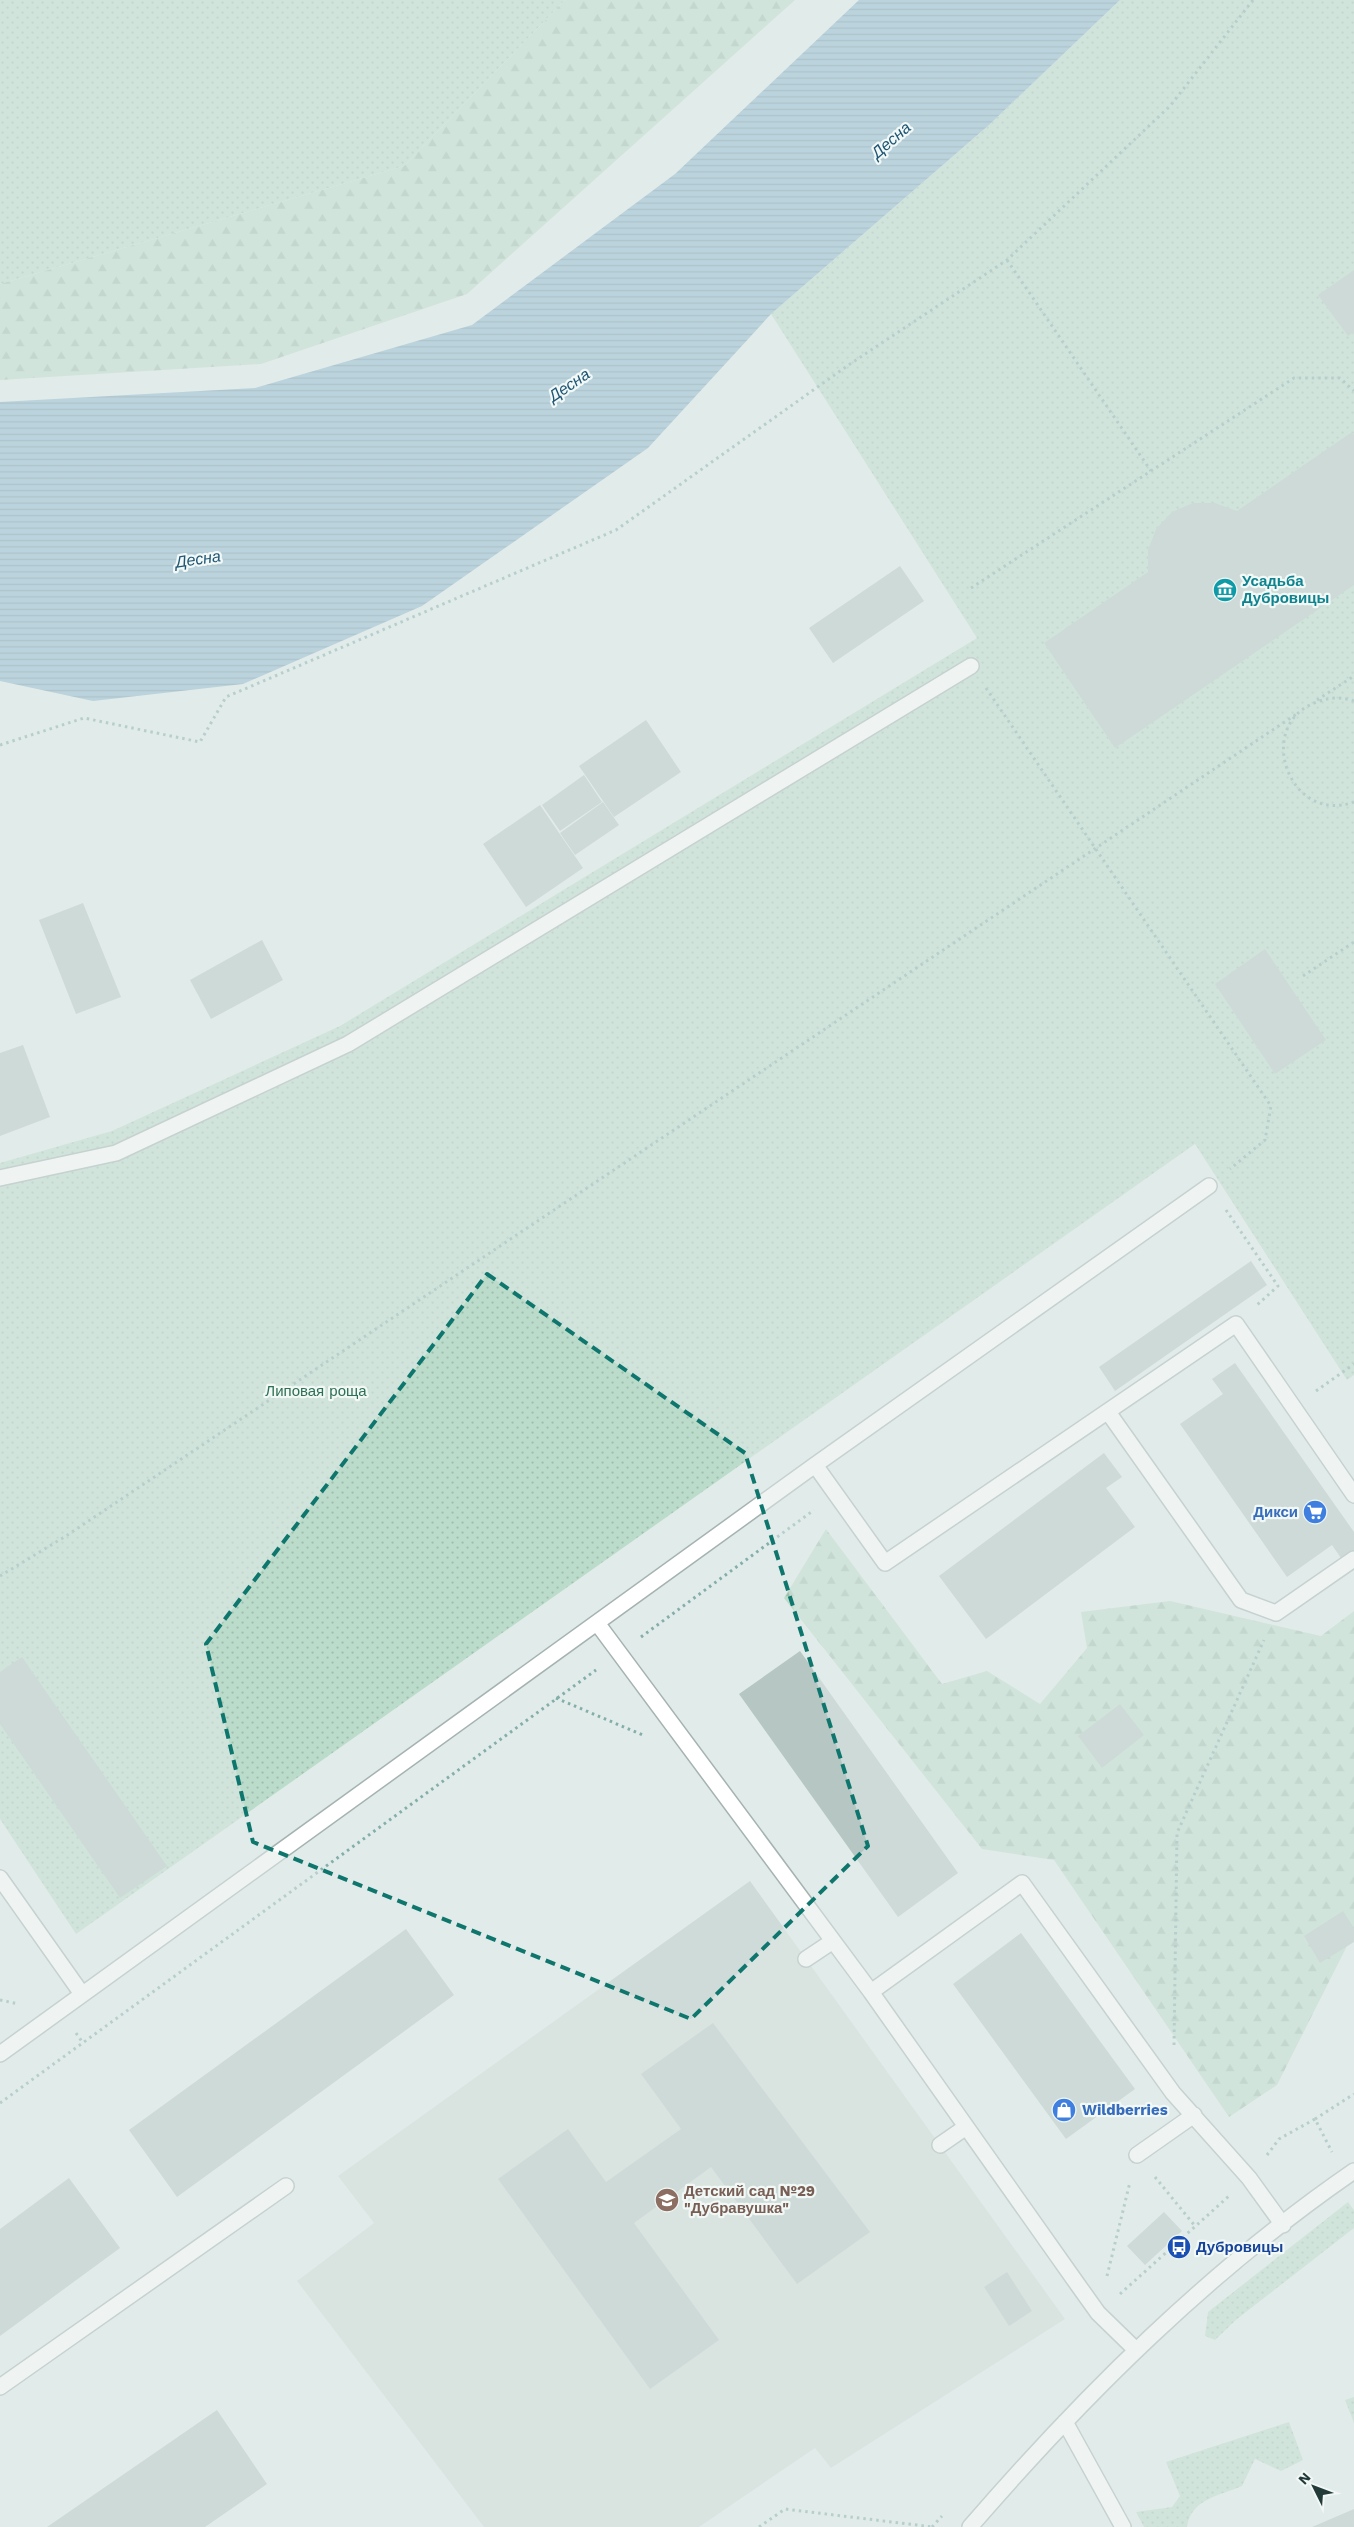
<svg xmlns="http://www.w3.org/2000/svg" width="1354" height="2527" font-family="'Work Sans',sans-serif">
  <style>
    .built { fill: #cfdbd8 }
    .green { fill: url(#green-dots) }
    .forest { fill: url(#forest-firs) }
    .water { fill: url(#water-rules) }
    .building { fill: #b6c6c2 }
    .lines { fill: none; stroke-linecap: round; stroke-linejoin: round }
    .minor-casing { stroke: #a4b3b1; stroke-width: 18 }
    .path { stroke: #83aea9; stroke-width: 3; stroke-dasharray: 2.5 4; stroke-linecap: butt }
    .minor { stroke: #fff; stroke-width: 15 }
    .marked { fill: none; stroke: #0f766e; stroke-width: 4; stroke-dasharray: 10 6; stroke-linejoin: round }
    .labels { text-anchor: middle; dominant-baseline: central; stroke-width: 4.5; stroke-linejoin: round; paint-order: stroke }
    .culture-label { font-size: 15px; font-weight: bold; fill: #0d838f; stroke: #f1f8f6; text-anchor: start }
    .park-label { font-size: 15px; fill: #2e7055; stroke: #f1f8f6 }
    .shop-label { font-size: 15px; font-weight: bold; fill: #366cbe; stroke: #f1f8f6; text-anchor: end }
    .education-label { font-size: 15px; font-weight: bold; fill: #785e54; stroke: #f1f8f6; text-anchor: start }
    .transit-label { font-size: 15px; font-weight: bold; fill: #164399; stroke: #f1f8f6; text-anchor: start }
    .water-label { font-size: 16px; font-style: italic; fill: #1e5575; stroke: #f1f8f6 }
  </style>
  <defs>
    <pattern id="green-dots" width="8" height="8" patternUnits="userSpaceOnUse" patternTransform="scale(1.25)"><rect width="8" height="8" fill="#bbdcca"/><path d="M2 2h.1M6 6h.1" fill="none" stroke="#a0beae" stroke-width="1.8" stroke-linecap="round"/></pattern>
    <pattern id="forest-firs" width="22" height="20" patternUnits="userSpaceOnUse" patternTransform="scale(1.25)"><rect width="22" height="20" fill="#bbdcca"/><path d="M5 1l3.5 6h-7zM16 11l3.5 6h-7z" fill="#a0beae"/></pattern>
    <pattern id="water-rules" width="6" height="5" patternUnits="userSpaceOnUse" patternTransform="scale(1.25)"><rect width="6" height="5" fill="#8bb6ce"/><path d="M0 2.5h6" fill="none" stroke="#7195a8"/></pattern>
  </defs>
  <rect width="100%" height="100%" fill="#e1ebe9"/>
  <path class="built" d="M750,1881l315,438 -234,149 -16,-20 -116,79h-215l-187,-246 77,-58 -36,-47z"/>
  <path class="green" d="M0,0h565l-161,166 -404,118z
    M1120,0h234v1375l-7,5 -152,-236 -1119,790 -76,-115v-656l112,-32 228,-105 637,-388 -206,-324 218,-189z
    M1348,2202l6,8v18l-117,91 -22,21 -10,-4 3,-24z
    M1354,2397v26l-9,-23z
    M1289,2422l14,38 -22,11 -26,-12 -13,27c-23,10 -51,13 -55,41h-43l-8,-15 36,-5 8,-11 -14,-34z"/>
  <path class="forest" d="M565,0h230l-328,294 -206,70 -261,16v-96l404,-118z
    M826,1529l116,155 45,-13 53,33 47,-56 -6,-36 89,-11 151,35 33,-25v321l-77,153 -48,32 -175,-257 -72,-11 -198,-251z"/>
  <path class="water" d="M859,0h261l-131,125 -218,189 -123,134 -226,158 -179,78 -150,17 -93,-20v-279l255,-14 217,-63 203,-151z"/>
  <path class="building" d="M1354,270v62l-6,4 -30,-41z
    M1352,432l2,3v150l-239,163 -71,-105 104,-71v-22l8,-21 16,-17 21,-9h22l22,8z
    M900,566l24,35 -91,62 -24,-35z
    M646,720l35,52 -67,45 -35,-51z
    M584,775l18,27 -42,29 -18,-26z
    M603,802l16,23 -44,30 -15,-22z
    M540,805l43,63 -57,39 -43,-63z
    M83,903l38,94 -45,17 -37,-94z
    M262,940l21,40 -72,39 -21,-39z
    M1265,949l61,91 -51,34 -60,-90z
    M23,1045l27,72 -50,19v-83z
    M1251,1261l16,24 -152,106 -16,-24z
    M1235,1363l119,169v21l-11,8 -11,-16 -45,32 -107,-153 43,-30 -11,-15z
    M1104,1453l18,24 -16,11 29,39 -149,112 -47,-63z
    M800,1651l158,222 -60,44 -159,-223z
    M22,1657l145,209 -47,32 -120,-174v-52z
    M1120,1704l24,31 -42,33 -24,-32z
    M1343,1911l11,17v14l-34,21 -16,-27z
    M406,1929l48,66 -277,202 -48,-67z
    M1021,1933l114,156 -69,50 -113,-155z
    M713,2023l157,209 -73,52 -86,-117 -77,56 85,117 -69,49 -152,-210 70,-50 38,53 75,-53 -40,-55z
    M69,2178l51,70 -120,88v-107z
    M1164,2212l18,19 -37,34 -18,-19z
    M1007,2272l25,39 -23,15 -25,-39z
    M217,2410l50,74 -62,43h-158z
    M1354,2509v18h-42z"/>
  <g class="lines">
    <g class="minor-casing">
      <path id="minor" d="M0,1178l116,-25 232,-109 623,-378
        M1108,1412l133,188 35,13 78,-54
        M815,1465l70,98 351,-239 118,171
        M597,1623l274,369 207,293 20,28 38,37
        M0,1878l82,116
        M806,1959l27,-18
        M871,1992l151,-109 151,210 76,85 34,47
        M0,2054l815,-589 394,-279
        M940,2145l26,-18
        M1137,2155l57,-40
        M0,2387l286,-201
        M1065,2422l58,105
        M970,2527c114,-132 240,-257 384,-356"/>
    </g>
    <path class="path" d="M1007,260l144,211
      M971,588l323,-210h46l14,13
      M986,688l285,418 -6,34 -35,29
      M1317,700l37,-24
      M1354,701c-11,-4 -23,-4 -34,0 -68,20 -32,125 34,101
      M0,745l84,-27 116,24 26,-45 390,-167 234,-166 157,-104 163,-154 83,-106
      M1303,976l51,-34
      M1226,1210l52,76 -21,19
      M1316,1391l38,-27
      M0,1576l66,-40 1232,-823
      M641,1637l173,-127
      M556,1698l89,38
      M0,2000l19,4
      M76,2033l7,10
      M1174,2045l3,-212 87,-193
      M0,2103l596,-433
      M1315,2119l39,-25
      M1267,2155l12,-16 36,-20 17,33
      M1155,2177l40,49
      M1107,2276l23,-94
      M1120,2294l109,-98
      M759,2527l26,-18 148,18
      M932,2527l10,-11"/>
    <use href="#minor" class="minor"/>
  </g>
  <path d="M0 0H1354V2527H0ZM487,1274l258,179 123,393 -177,173 -438,-177 -47,-198z" fill="#e1ebe9" fill-opacity=".55" fill-rule="evenodd"/>
  <path class="marked" d="M487,1274l258,179 123,393 -177,173 -438,-177 -47,-198z"/>
  <defs>
    <g id="museum-disc" transform="scale(1.25)"><circle r="9.5" fill="#0f9aa8" stroke="#f1f8f6"/><path d="M0-6L6-3V-2H-6V-3ZM-5-1h2V3h-2ZM-1-1h2V3h-2ZM3-1h2V3H3ZM-6 4H6V6H-6Z" fill="#fff"/></g>
    <g id="supermarket-disc" transform="scale(1.25)"><circle r="9.5" fill="#3f7fe0" stroke="#f1f8f6"/><path d="M-6-5.5h2.5l.6 2H6L4.5 2H-2.5L-4.4-4H-6ZM-1.5 3.2a1.3 1.3 0 1 0 .1 0ZM3 3.2a1.3 1.3 0 1 0 .1 0Z" fill="#fff"/></g>
    <g id="shop-disc" transform="scale(1.25)"><circle r="9.5" fill="#3f7fe0" stroke="#f1f8f6"/><path d="M-5-2.5h2.3a2.7 3.5 0 0 1 5.4 0H5L5.5 6h-11ZM-1.5-2.5h3a1.5 2.3 0 0 0-3 0Z" fill="#fff"/></g>
    <g id="school-disc" transform="scale(1.25)"><circle r="9.5" fill="#8d6e63" stroke="#f1f8f6"/><path d="M0-5L7-2L0 1L-7-2ZM-4 1L0 2.5L4 1V4Q0 6-4 4Z" fill="#fff"/></g>
    <g id="bus-disc" transform="scale(1.25)"><circle r="9.5" fill="#1a4fb4" stroke="#f1f8f6"/><path d="M-5-6H5V4H4V6H2V4H-2V6H-4V4H-5ZM-3.5-4V0h7V-4ZM-3.5 1.2v1.5H-2V1.2ZM2 1.2v1.5H3.5V1.2Z" fill="#fff"/></g>
  </defs>
  <g fill-rule="evenodd">
    <use href="#museum-disc" x="1225" y="590"/>
    <use href="#supermarket-disc" x="1315" y="1512"/>
    <use href="#shop-disc" x="1064" y="2110"/>
    <use href="#school-disc" x="667" y="2200"/>
    <use href="#bus-disc" x="1179" y="2247"/>
  </g>
  <g class="labels">
    <g class="culture-label">
      <text x="1242" y="581">Усадьба<tspan x="1242" dy="17">Дубровицы</tspan></text>
    </g>
    <g class="park-label">
      <text x="316" y="1391">Липовая роща</text>
    </g>
    <g class="shop-label">
      <text x="1298" y="1512">Дикси</text>
      <text x="1082" y="2110" text-anchor="start">Wildberries</text>
    </g>
    <g class="education-label">
      <text x="684" y="2191">Детский сад №29<tspan x="684" dy="17">"Дубравушка"</tspan></text>
    </g>
    <g class="transit-label">
      <text x="1196" y="2247">Дубровицы</text>
    </g>
    <g class="water-label">
      <text transform="translate(891 140) rotate(-41)">Десна</text>
      <text transform="translate(569 385) rotate(-34)">Десна</text>
      <text transform="translate(198 559) rotate(-8)">Десна</text>
    </g>
  </g>
  <g transform="translate(1314 2487) rotate(312)" stroke="#f1f8f6" stroke-width="4" paint-order="stroke">
  <path d="M0-4L9 19L0 12L-9 19Z" fill="#223b39"/>
  <text y="-8" font-size="14" font-weight="bold" text-anchor="middle" fill="#223b39">N</text>
  </g>
</svg>
